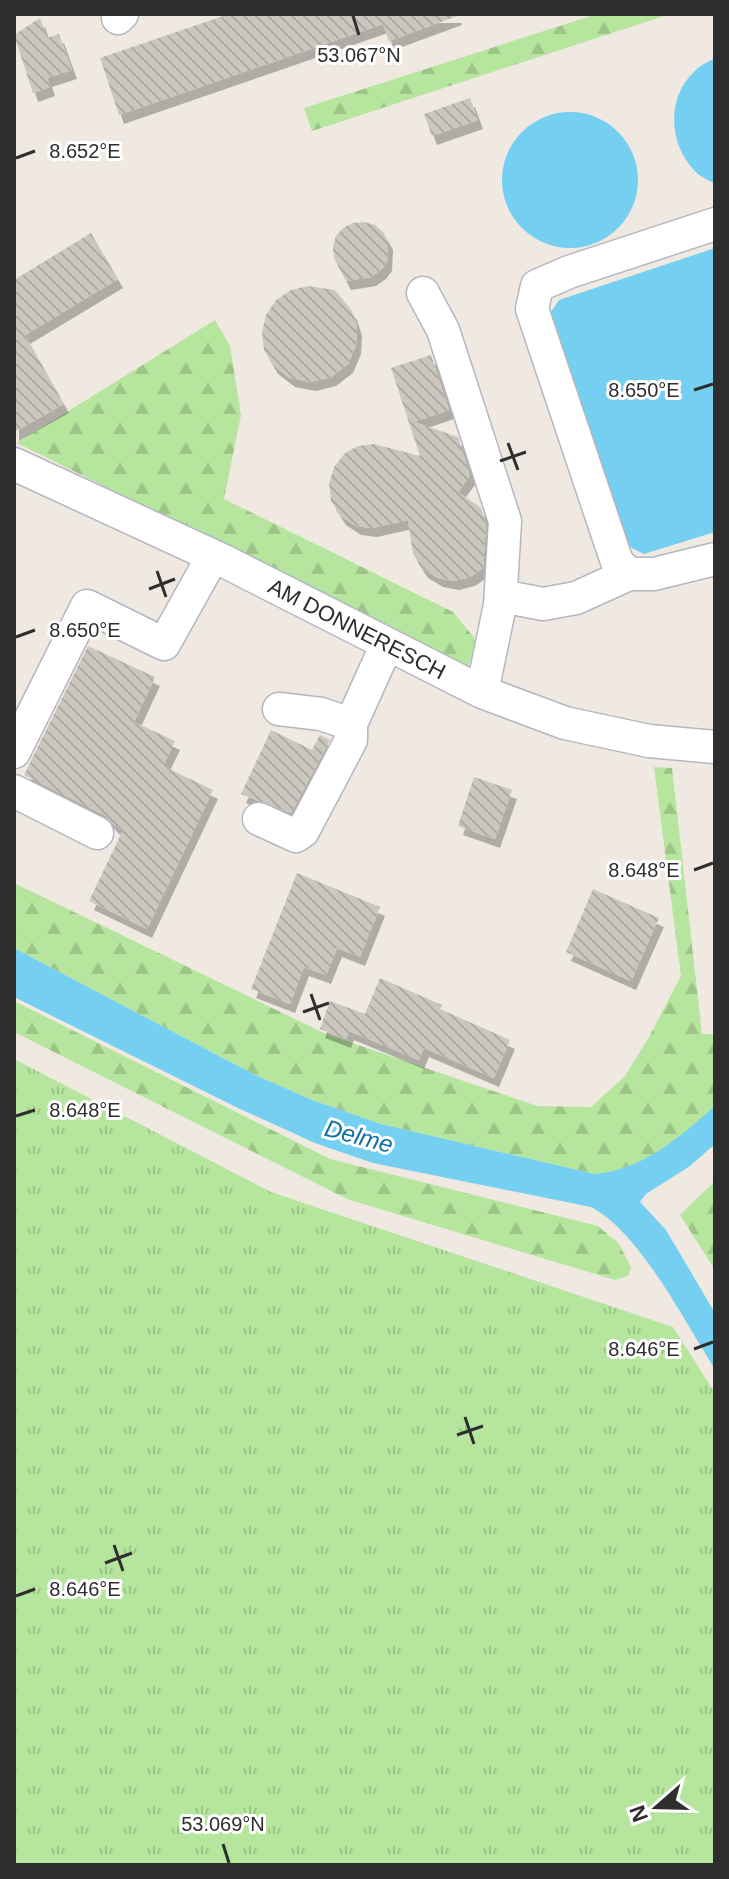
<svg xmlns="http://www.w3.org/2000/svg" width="729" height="1879" font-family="Helvetica,sans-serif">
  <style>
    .grass { fill: url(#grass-tufts) }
    .forest { fill: url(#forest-firs) }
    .water { fill: #75cff0 }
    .building { fill: url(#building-back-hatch); filter: url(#shadow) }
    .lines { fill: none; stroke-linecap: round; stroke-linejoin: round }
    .minor-casing { stroke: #b4b7c1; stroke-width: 35 }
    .minor { stroke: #fff; stroke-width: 32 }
    .ticks { fill: none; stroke: #2e2e2e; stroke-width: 3 }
    .labels { text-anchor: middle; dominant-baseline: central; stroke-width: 6; stroke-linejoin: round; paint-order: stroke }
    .street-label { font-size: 22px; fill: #2e2e2e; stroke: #fff }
    .water-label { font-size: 24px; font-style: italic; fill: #0d6fa3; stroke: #fff }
    .ticks-label { font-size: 20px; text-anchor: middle; fill: #2e2e2e; stroke: #fff; stroke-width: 6; stroke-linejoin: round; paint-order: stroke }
  </style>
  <defs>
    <pattern id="grass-tufts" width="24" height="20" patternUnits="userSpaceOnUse" patternTransform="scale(2)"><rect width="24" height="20" fill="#b6e59e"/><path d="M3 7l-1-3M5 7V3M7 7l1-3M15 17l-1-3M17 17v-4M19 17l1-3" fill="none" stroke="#9dc588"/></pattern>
    <pattern id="forest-firs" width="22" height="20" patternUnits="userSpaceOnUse" patternTransform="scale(2)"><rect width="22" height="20" fill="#b6e59e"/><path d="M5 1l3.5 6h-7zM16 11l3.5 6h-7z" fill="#9dc588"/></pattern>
    <pattern id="building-back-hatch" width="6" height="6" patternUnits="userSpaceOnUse" patternTransform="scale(2)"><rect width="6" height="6" fill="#cbc7bf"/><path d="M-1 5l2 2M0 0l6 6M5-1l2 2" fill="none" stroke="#afaba4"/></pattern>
    <filter id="shadow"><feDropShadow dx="5" dy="9" stdDeviation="0" flood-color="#0004"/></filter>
  </defs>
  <rect width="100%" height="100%" fill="#efe9e1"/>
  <path class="grass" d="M14,1059l257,133 402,135 42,66v472h-701z"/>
  <path class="forest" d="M597,14h73l-358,117 -8,-23z
    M215,320l15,26 11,69 -17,84 229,113 23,28 -8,27 -451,-224z
    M654,767l18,1 30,266h13v72c-37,33 -69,63 -120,68l-214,-50 -69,-24 -57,-25 -241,-127v-65l312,151 211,72 54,1 34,-31 24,-39 32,-61z
    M14,1001l316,158 268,67 21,18 12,23 -3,9 -13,4 -268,-81 -333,-167z
    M715,1181v89l-35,-55z"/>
  <path class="water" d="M715,58v126c-7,-4 -16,-8 -21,-14 -25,-26 -28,-72 0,-98 5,-6 14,-10 21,-14z
    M502 180a68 68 0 1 1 136 0a68 68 0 1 1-136 0Z
    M715,248v284l-71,22 -16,-8 -77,-234 8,-12z
    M14,948l241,127 57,25 69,24 214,50c50,-5 83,-36 120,-68v38l-25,22 -44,28 -6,8 26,28 49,83v56c-30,-46 -75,-137 -124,-162l-218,-44 -58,-20 -77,-35 -224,-111z"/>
  <path class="building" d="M229,14h227l1,2 -68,25 -6,-17 -264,91 -19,-57z
    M40,18l7,20 12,-4 13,36 -25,8 3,9 -17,6 -19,-58z
    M470,98l8,22 -46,16 -8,-22z
    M364,222l11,3 8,7 5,9 -1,21 -6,8 -10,7 -25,4 -12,-23 -1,-11 3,-11 7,-8 10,-5z
    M91,233l27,46 -93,56 39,69 -50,28v-152z
    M308,286l27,4 17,21 5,16 -1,18 -8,19 -17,13 -20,5 -21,-4 -17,-13 -9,-15 -2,-18 4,-17 10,-15 15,-10z
    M431,355l18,55 -35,12 44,15 12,39 -12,16 23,16 5,15 -3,45 -13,9 -16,4 -16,-3 -15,-9 -10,-15 -5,-34 -36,8 -16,-2 -15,-10 -10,-15 -2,-17 5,-17 11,-14 13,-7 16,-2 46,12 -29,-88z
    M88,646l67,31 -21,45 41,19 -12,25 50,24 -66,139 -58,-28 34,-71 -9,-5 -8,-9 -82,-41z
    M271,730l41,20 8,-15 10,5 -39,73 -50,-19z
    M474,777l38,13 -17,49 -37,-13z
    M297,873l83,34 -20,50 -23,-9 -11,27 -22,-8 -14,37 -39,-15z
    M593,889l66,29 -28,63 -65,-29z
    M380,978l62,27 -2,4 70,31 -16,38 -70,-30 -5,12 -70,-29 -3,8 -26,-10 10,-28 35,13z"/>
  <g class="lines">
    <g class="minor-casing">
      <path id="minor" d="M118,18l4,-4
        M715,224l-146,48 -32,14 -5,23 85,253 12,12h25l61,-15
        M423,293l20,37 62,191 -5,84 -18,87
        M14,464l210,97 258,131 83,31 84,18 66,6
        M501,596l42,8 33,-6 53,-24
        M279,709l42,5 30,10 36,-80
        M14,752l73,-146 77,38 49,-88
        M14,791l83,42
        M259,819l37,17 7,-5 48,-91v-16"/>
    </g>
    <use href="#minor" class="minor"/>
  </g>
  <path class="ticks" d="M353,16l6,19M16,158l19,-7M694,390l19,-6M508,443l10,27M500,461l26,-9M157,571l9,26M149,589l26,-10M16,637l19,-7M694,870l19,-7M311,994l9,26M303,1012l26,-9M16,1116l19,-6M694,1349l19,-7M465,1417l9,27M457,1435l26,-9M114,1545l9,26M105,1563l27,-10M16,1596l19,-7M223,1844l6,19"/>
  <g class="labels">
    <g class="street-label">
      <text transform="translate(357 629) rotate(27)">AM DONNERESCH</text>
    </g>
    <g class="water-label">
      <text transform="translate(359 1136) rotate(15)">Delme</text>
    </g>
  </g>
  <g class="ticks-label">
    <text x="359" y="62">53.067°N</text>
    <text x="85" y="158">8.652°E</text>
    <text x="644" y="397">8.650°E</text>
    <text x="85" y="637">8.650°E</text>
    <text x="644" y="877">8.648°E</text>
    <text x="85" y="1117">8.648°E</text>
    <text x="644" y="1356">8.646°E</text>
    <text x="85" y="1596">8.646°E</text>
    <text x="223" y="1831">53.069°N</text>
  </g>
  <rect width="729" height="1879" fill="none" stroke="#2e2e2e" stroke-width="32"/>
  <g transform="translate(657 1807) rotate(250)" stroke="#ffffff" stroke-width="6" paint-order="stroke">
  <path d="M0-6L14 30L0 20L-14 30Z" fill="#2e2e2e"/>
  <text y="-12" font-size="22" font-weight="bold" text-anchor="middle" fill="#2e2e2e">N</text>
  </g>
</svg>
